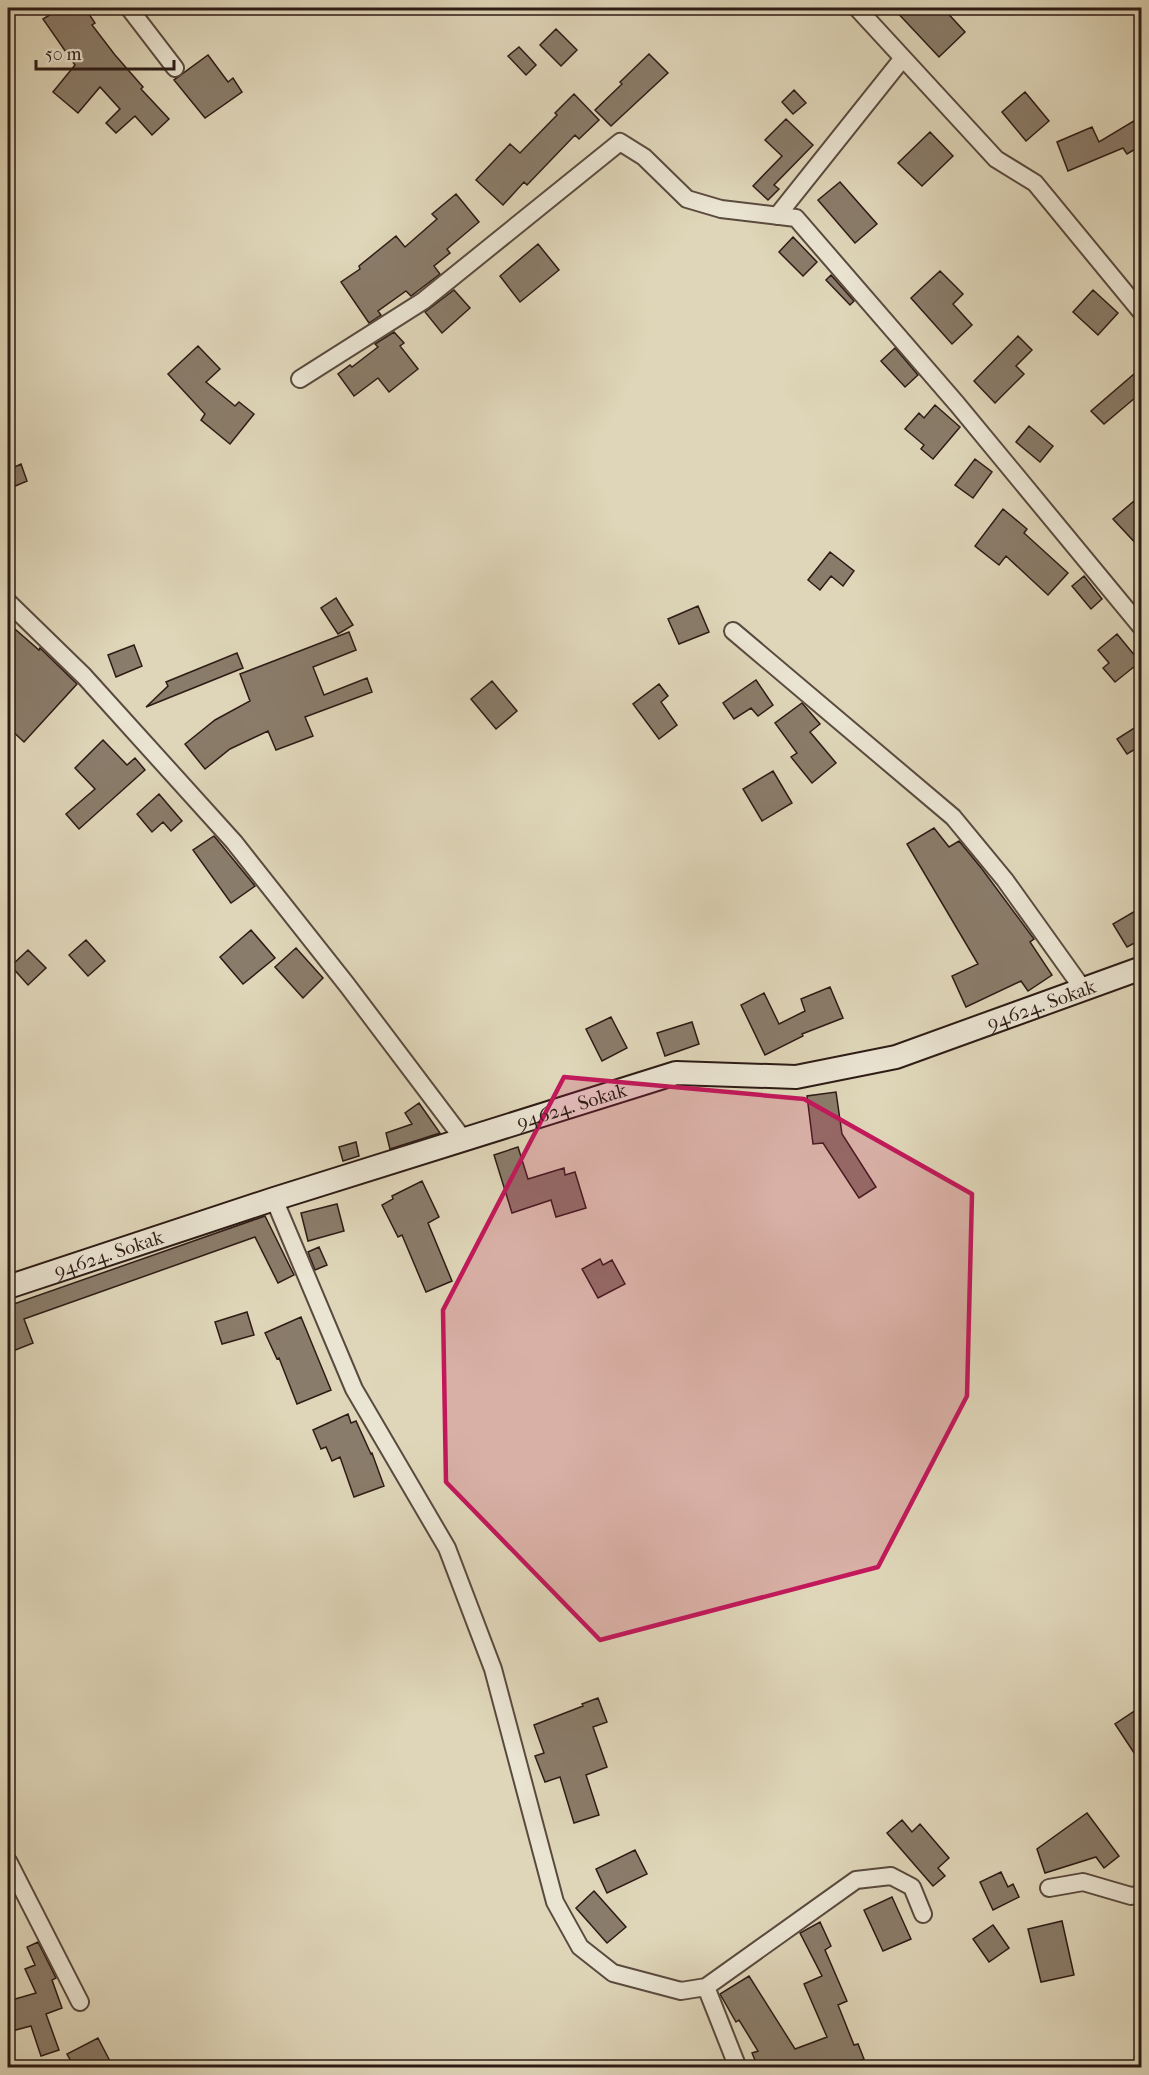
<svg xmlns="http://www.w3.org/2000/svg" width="1149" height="2075" font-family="'IM FELL French Canon',serif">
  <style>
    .building { fill: #8a7c6a; stroke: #2d1b15; stroke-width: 1.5 }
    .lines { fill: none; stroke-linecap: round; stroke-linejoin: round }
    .street-casing { stroke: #5a4a3e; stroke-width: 20 }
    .secondary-casing { stroke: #2d1b15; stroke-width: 26 }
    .street { stroke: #eae4d2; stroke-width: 16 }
    .secondary { stroke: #eae4d2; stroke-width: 22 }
    .marked { fill: #c2185b; fill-opacity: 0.2; stroke: #c2185b; stroke-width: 4.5; stroke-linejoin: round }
    .labels { text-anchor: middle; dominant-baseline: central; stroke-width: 4.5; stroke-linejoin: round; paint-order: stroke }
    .street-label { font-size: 20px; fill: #2d1b15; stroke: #eae4d2 }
  </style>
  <rect width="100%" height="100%" fill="#dfd6b9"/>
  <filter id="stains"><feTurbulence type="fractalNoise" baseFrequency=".00333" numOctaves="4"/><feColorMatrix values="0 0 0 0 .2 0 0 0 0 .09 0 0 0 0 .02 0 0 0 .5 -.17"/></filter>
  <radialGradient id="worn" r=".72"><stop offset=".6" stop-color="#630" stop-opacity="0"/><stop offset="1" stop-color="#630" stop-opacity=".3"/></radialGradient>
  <path class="building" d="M61,8h24l10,15 -3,2 23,30 28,32 -2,2 28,30 -17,16 -17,-19 -19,17 -10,-10 14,-14 -20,-22 -22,26 -25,-21 22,-27 -32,-46z
    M893,8h50l22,24 -26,25z
    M556,29l21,21 -16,16 -21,-21z
    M519,47l17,18 -10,10 -18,-19z
    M649,54l19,19 -57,53 -16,-16 27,-26 -2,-2z
    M208,55l20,27 5,-4 9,14 -37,26 -31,-38z
    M794,90l12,13 -13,11 -11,-12z
    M1025,92l24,29 -23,20 -24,-29z
    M574,94l25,26 -20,19 -4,-4 -48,50 -3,-3 -21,23 -27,-25 34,-36 10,9 37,-38 -2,-2z
    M1142,116v29l-15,9 -4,-6 -55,23 -11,-29 35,-15 7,15z
    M786,119l27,26 -39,40 5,4 -11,11 -15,-14 29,-30 -17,-16z
    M930,132l23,24 -31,30 -24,-23z
    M840,182l37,42 -22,19 -37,-43z
    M456,194l23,28 -32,27 3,4 -16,13 6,8 -29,22 -5,-5 -28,20 3,4 -12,8 -28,-41 19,-13 -1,-3 37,-30 9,11 32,-28 -5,-5z
    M793,237l24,25 -14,14 -24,-24z
    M538,244l21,26 -39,32 -20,-26z
    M940,271l23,23 -10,10 19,21 -20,19 -41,-46z
    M831,275l23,26 -4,4 -24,-25z
    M454,290l16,18 -28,25 -17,-21z
    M1093,290l25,23 -20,22 -25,-23z
    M394,332l10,11 -4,3 18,23 -29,23 -11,-14 -24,18 -16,-22 12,-9 2,2 26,-20 -3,-3z
    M1018,336l14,14 -16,16 8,8 -29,29 -21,-22z
    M198,346l22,23 -14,13 29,24 4,-4 15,12 -24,30 -29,-24 4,-6 -37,-40z
    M895,348l23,27 -13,12 -24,-26z
    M1134,374l8,8v10l-38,32 -13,-13z
    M935,405l25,22 -27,32 -12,-10 3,-4 -19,-16 14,-16 5,5z
    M1029,426l24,20 -13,16 -24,-20z
    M975,459l17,13 -19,26 -18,-13z
    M21,464l6,17 -19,8v-19z
    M1134,501l8,9v40l-29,-31z
    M1003,509l24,20 -3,4 44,40 -20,22 -42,-39 -7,9 -24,-19z
    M830,552l24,19 -11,15 -12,-10 -11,14 -12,-10z
    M1084,576l18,23 -11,10 -19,-23z
    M336,598l17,27 -15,9 -17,-26z
    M698,606l11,26 -30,12 -11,-25z
    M8,623l31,27 1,-2 37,36 -53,58 -16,-15z
    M349,632l7,18 -43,17 11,28 43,-17 5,14 -67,25 8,19 -37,14 -8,-19 -38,18 -25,20 -20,-25 30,-24 35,-19 -10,-27z
    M1117,634l23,28 -25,20 -12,-14 6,-5 -11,-13z
    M134,645l8,21 -26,11 -8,-22z
    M237,653l6,15 -97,39 22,-21 -2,-4z
    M756,680l17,25 -15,11 -7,-8 -17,11 -11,-16z
    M492,681l25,30 -21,18 -25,-30z
    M659,684l9,12 -7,6 16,23 -18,14 -26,-35z
    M802,703l18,21 -10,8 26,31 -24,20 -21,-26 6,-4 -22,-30z
    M1142,723v22l-15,9 -10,-15z
    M103,740l24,25 8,-7 10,12 -66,59 -13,-15 29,-25 -20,-21z
    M773,771l19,32 -30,18 -19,-32z
    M159,794l23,27 -11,10 -8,-9 -11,10 -15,-18z
    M934,828l15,19 10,-6 23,28 52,70 -4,3 22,33 -24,16 -7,-10 -55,26 -14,-31 26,-12 -71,-120z
    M214,836l41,50 -24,17 -38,-53z
    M1142,907v32l-15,8 -14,-23z
    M251,930l24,28 -32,26 -23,-27z
    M86,940l19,21 -17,15 -19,-21z
    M296,948l27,30 -20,20 -28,-31z
    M28,950l18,18 -18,17 -17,-19z
    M830,987l13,31 -41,16 1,2 -38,19 -24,-50 23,-12 15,31 26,-13 -4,-12z
    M611,1017l16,31 -25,13 -16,-32z
    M692,1022l7,22 -34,12 -8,-23z
    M836,1092l6,42 34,53 -17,11 -36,-55 -10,1 -6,-48z
    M419,1103l21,30 -50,16 -4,-16 26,-9 -7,-11z
    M356,1142l3,14 -16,5 -4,-14z
    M518,1147l10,32 36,-11 1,7 10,-3 11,36 -30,9 -5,-17 -39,13 -18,-58z
    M422,1181l17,36 -11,6 24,58 -26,11 -24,-57 -4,2 -16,-32 11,-6 -1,-3z
    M337,1204l7,27 -36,10 -7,-28z
    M265,1216l29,59 -16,8 -23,-46 -231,82 9,24 -25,10v-47z
    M319,1247l8,18 -12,5 -7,-18z
    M600,1259l3,6 9,-5 13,24 -27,14 -16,-29z
    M247,1312l7,23 -32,9 -7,-22z
    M301,1317l30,73 -34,14 -18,-46 -2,1 -12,-26z
    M348,1414l3,9 5,-2 15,33 1,-1 12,33 -30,11 -14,-40 -8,4 -6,-14 -5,2 -8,-19z
    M598,1698l9,24 -14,5 14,40 -21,8 13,40 -25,8 -14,-46 -15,5 -10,-26 9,-3 -10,-28 49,-19 -1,-2z
    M1136,1710l6,8v47l-27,-41z
    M1087,1813l32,43 -15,12 -8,-11 -51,16 -8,-24z
    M902,1820l10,12 8,-8 29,34 -11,10 7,8 -12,10 -46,-53z
    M635,1850l12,24 -40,19 -11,-24z
    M1001,1872l7,15 5,-3 6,13 -26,13 -13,-28z
    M594,1891l32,36 -19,16 -31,-35z
    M892,1897l19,42 -28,12 -19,-41z
    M1062,1921l12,54 -33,7 -13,-53z
    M820,1922l11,24 -6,4 22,51 -9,4 16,40 4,-1 6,15 -21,8h-85l-6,-14 6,-2 -19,-31 -3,2 -16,-28 29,-18 46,73 32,-12 -23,-53 18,-8 -22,-43z
    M993,1925l16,23 -20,14 -16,-23z
    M38,1942l18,36 -4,2 10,28 -16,6 13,36 -18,6 -10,-30 -23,6v-31l28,-8 -11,-24 10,-4 -8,-18z
    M98,2038l15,29h-39l-7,-13z"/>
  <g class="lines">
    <g class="street-casing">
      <path id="street" d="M129,8l46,60
        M857,8l139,151 39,24 107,130
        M777,216l126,-158
        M300,379l123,-78 197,-159 24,15 43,42 34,10 75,9 161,186 185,224
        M8,602l76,74 150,166 113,143 117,155
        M733,631l220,186 52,63 78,109
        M274,1199l80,190 93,159 46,121 62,233 25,45 33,26 68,18 25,-4 32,81
        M8,1861l72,141
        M1049,1888l34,-6 48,14 11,-2
        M706,1987l150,-107 35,-4 21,11 11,27"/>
    </g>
    <g class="secondary-casing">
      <g id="secondary">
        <path id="s1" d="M8,1287l266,-88 402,-126 120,4 100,-20 246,-89"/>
      </g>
    </g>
    <use href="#street" class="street"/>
    <use href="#secondary" class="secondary"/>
  </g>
  <path class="marked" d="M564,1077l240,22 168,95 -5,202 -89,171 -278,73 -154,-158 -3,-172z"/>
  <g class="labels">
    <g class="street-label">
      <text stroke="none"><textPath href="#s1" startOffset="1078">94624. Sokak</textPath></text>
      <text stroke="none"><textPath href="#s1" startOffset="592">94624. Sokak</textPath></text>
      <text stroke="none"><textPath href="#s1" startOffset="106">94624. Sokak</textPath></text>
    </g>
  </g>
  <rect width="1149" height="2075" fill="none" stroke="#dfd6b9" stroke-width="30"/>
  <rect x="9" y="9" width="1131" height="2057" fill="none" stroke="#2d1b15" stroke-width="3"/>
  <rect x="15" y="15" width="1119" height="2045" fill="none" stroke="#2d1b15" stroke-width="1.5"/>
  <path d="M36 60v9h138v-9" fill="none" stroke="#2d1b15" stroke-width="3"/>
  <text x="45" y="60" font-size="18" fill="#2d1b15" stroke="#eae4d2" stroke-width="4.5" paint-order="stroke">50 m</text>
  <rect width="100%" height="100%" filter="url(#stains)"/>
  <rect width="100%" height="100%" fill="url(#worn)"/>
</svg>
